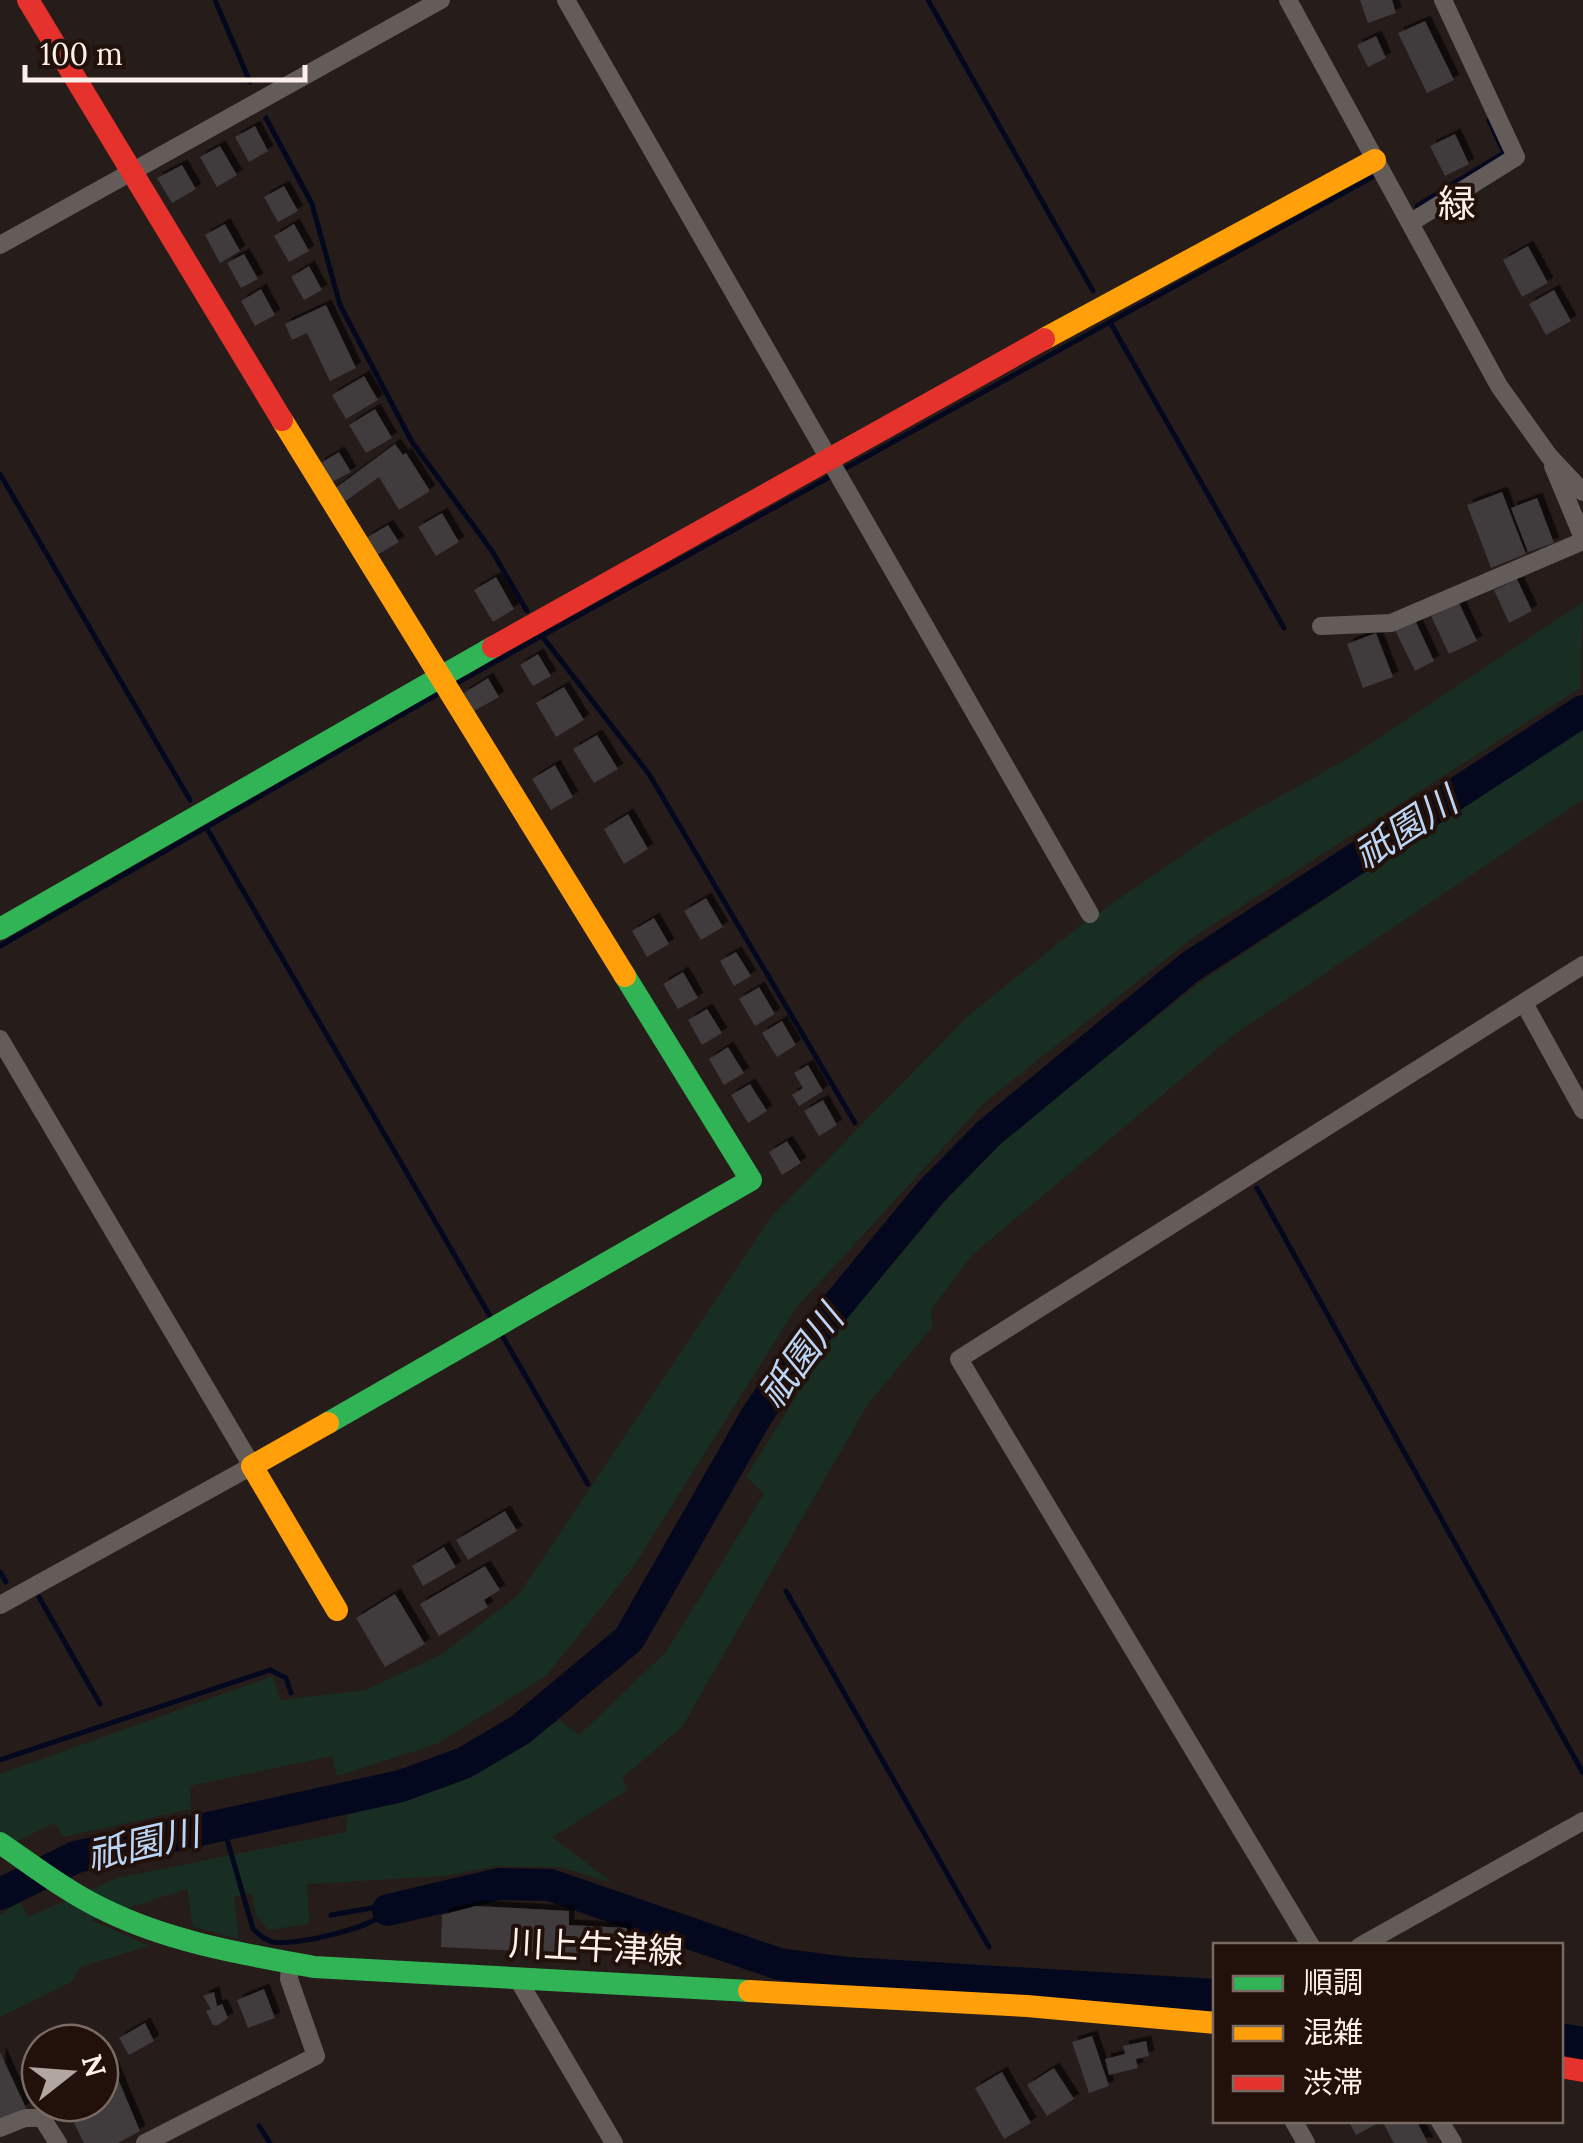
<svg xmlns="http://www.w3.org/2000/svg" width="1583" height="2143" font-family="Lora,'Noto Sans JP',serif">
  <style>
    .green { fill: #182e22 }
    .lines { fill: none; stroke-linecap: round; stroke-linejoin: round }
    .stream { stroke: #03081e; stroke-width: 5 }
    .river { stroke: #03081e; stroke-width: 32 }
    .building { fill: #3f3a3d; filter: url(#shadow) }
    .street { stroke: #645c59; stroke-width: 18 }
    .fast { stroke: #30b455; stroke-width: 22 }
    .slow { stroke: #ff9f0a; stroke-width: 22 }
    .jam { stroke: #e5322d; stroke-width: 22 }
    .labels { text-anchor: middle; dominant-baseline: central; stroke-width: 8; stroke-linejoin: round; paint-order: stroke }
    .street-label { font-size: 35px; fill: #fdf0eb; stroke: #22100a }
    .neighbourhood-label { font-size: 38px; fill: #fdf0eb; stroke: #22100a }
    .water-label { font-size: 38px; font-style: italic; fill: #bbd5f6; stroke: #22100a }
  </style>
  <defs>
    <filter id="shadow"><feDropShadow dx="5.5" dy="-5.5" stdDeviation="0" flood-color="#0009"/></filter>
  </defs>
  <rect width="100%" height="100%" fill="#261c19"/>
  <path class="green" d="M1583,602l-3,86 -385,248 -209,165 -190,207 -164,261 -86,107 -109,68 -100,32 -5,-20 -142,30 1,23 -128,28 -9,-14 -54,27v-76l273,-98 7,24 86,-10 76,-36 77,-60 251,-376 199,-203 112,-90 135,-93 131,-73z
    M1583,727v73l-347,233 -265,223 -40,54 2,16 -65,78 -186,323 -60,51 6,12 -76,47 61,46 -53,-16 -62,-1 -54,10 -137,8 2,40 -41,6 -12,-14 -4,-23 -18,4 5,42 -46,-12 -6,-38 -96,31 58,26 -69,21 -8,15 -72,35v-102l20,-13 8,15 89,-39 229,-46 1,-17 99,-28 114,-67 19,15 87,-83 98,-158 -18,-17 93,-150 149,-176 210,-167z"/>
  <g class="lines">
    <path class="stream" d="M215,0l35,82
      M928,0l165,291
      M266,118l46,86 28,101 72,137 80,109 35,60
      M1417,206l87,-53 -15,-33
      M1110,322l174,306
      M0,474l190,326
      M542,636l107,138 206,349
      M455,684l921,-509
      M206,827l284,489
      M0,946l441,-254
      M1257,1188l326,585
      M503,1337l85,147
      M0,1572l6,10
      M786,1591l203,356
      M39,1597l61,107
      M0,1760l270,-90 16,8 5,15
      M222,1822l31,107c7,6 11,11 20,13 22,4 102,-14 115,-32
      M331,1915l47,-8 10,3
      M259,2126l11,17"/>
    <path class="river" d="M0,1894l76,-37 325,-71 63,-23 56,-33 109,-91 128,-224 50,-73 123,-149 59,-60 201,-166 393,-256
      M388,1910l111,-26 51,1 229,79 69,9 368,22
      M1560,2039l23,4"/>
  </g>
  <path class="building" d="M1360,0h32l4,13 -28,10z
    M1425,21l29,59 -27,13 -29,-60z
    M1376,36l10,22 -18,9 -11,-22z
    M255,126l13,25 -19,11 -14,-25z
    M1455,134l14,30 -24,12 -15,-30z
    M220,146l17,29 -20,12 -17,-30z
    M182,165l14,24 -24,14 -15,-25z
    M284,186l14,25 -20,11 -14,-25z
    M225,224l15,27 -20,12 -15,-28z
    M294,224l15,27 -20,11 -15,-26z
    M1528,246l20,37 -26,14 -19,-37z
    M244,254l14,25 -17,9 -14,-25z
    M309,266l13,24 -18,10 -13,-23z
    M261,289l14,26 -20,11 -14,-25z
    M1554,290l17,31 -25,14 -17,-31z
    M326,305l30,63 -26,13 -23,-48 -15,7 -7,-16z
    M364,376l14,24 -32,19 -14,-24z
    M375,409l17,29 -26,15 -17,-28z
    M395,444l8,11 3,-2 24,38 -31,19 -20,-33 -36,26 -10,-13z
    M339,452l12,20 -21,11 -11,-19z
    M1502,492l24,62 -35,14 -24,-63z
    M1537,498l17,45 -26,9 -17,-44z
    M442,513l17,29 -23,14 -18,-29z
    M388,525l11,17 -22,13 -11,-17z
    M496,577l18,32 -21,13 -19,-32z
    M1517,579l15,32 -23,12 -15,-33z
    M1459,603l18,38 -28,13 -18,-38z
    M1415,620l19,41 -19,10 -20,-41z
    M1376,633l17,44 -30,11 -16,-44z
    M538,654l13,22 -18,10 -13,-21z
    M488,678l11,19 -25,14 -10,-18z
    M564,687l20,33 -28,17 -20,-34z
    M597,735l21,34 -24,14 -21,-34z
    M555,765l18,32 -22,13 -19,-31z
    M628,814l20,35 -24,15 -20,-35z
    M706,898l17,29 -22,13 -17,-29z
    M654,918l15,26 -22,13 -15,-26z
    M736,952l15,24 -17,10 -14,-25z
    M683,972l15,26 -20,11 -15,-25z
    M759,987l16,27 -20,12 -16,-27z
    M707,1009l15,24 -20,12 -14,-25z
    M782,1021l14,24 -19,12 -15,-24z
    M728,1047l16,26 -20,12 -15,-26z
    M808,1065l15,26 -24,15 -7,-11 11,-7 -9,-15z
    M750,1084l17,27 -19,12 -17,-28z
    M823,1100l14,25 -18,11 -15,-25z
    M787,1141l14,22 -19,12 -13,-23z
    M505,1511l12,20 -49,29 -12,-20z
    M444,1547l12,20 -33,19 -11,-20z
    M485,1566l15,24 -16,10 4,7 -49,29 -19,-32z
    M395,1594l30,50 -40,23 -29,-49z
    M476,1906l93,5v14l58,3 -1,18 -48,-2v10l-137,-7 1,-32z
    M653,1937l26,15 -8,14 -27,-14z
    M264,1989l11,29 -27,10 -11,-28z
    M214,1992l3,14 5,-2 6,14 -10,7h-5l-7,-14 5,-2 -8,-13z
    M145,2023l9,18 -25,14 -10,-17z
    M1092,2036l17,50 -20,7 -17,-51z
    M1146,2041l3,15 -13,3 2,9 -29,7 -4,-16 20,-5 -2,-8z
    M0,2052l26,56 -26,12z
    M113,2067l27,64 -22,12h-34l-20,-40h36v-29z
    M1054,2068l20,31 -27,17 -20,-31z
    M1002,2072l29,51 -27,16 -29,-51z
    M1348,2120h68l12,23h-34l-12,-22 -26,14z"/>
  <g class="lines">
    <path class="street" d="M566,0l524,914
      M1288,0l211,386 50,70 34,36
      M1410,223l106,-66 -73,-157
      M0,245l441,-245
      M1553,466l30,72
      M1321,626l70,-3 192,-82
      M1524,1003l59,107
      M0,1039l252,427 -252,139
      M1311,1946l-352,-587 624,-394
      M1360,1946l223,-125
      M517,1978l97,165
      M1293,2120l13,23
      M1439,2120l14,23
      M0,2128l25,-10h17l16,25
      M145,2143l171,-87 -27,-77 1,-16"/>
    <path class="fast" d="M0,929l493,-282
      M328,1423l423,-243 -126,-204
      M0,1843c34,23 67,49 105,67 65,32 138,44 209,57l435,24"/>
    <path class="slow" d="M1044,339l331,-179
      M282,420l343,556
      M328,1423l-76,43 85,144
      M749,1991l278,15 189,17"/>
    <path class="jam" d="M28,0l254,420
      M493,647l551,-308
      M1560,2067l23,4"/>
  </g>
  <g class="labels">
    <g class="street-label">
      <text transform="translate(596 1947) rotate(3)">川上牛津線</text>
    </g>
    <g class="neighbourhood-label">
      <text x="1457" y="203">緑</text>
    </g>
    <g class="water-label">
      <text transform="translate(1405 827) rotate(-33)">祇園川</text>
      <text transform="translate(800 1356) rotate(-54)">祇園川</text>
      <text transform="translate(143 1843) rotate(-13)">祇園川</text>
    </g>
  </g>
  <rect x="1213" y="1943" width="350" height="180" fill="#22100a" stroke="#7a6a64" stroke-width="2.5"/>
  <rect x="1233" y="1976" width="50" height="15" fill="#30b455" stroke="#7a6a64" stroke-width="2.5"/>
  <text x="1303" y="1993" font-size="30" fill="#fdf0eb">順調</text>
  <rect x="1233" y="2026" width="50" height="15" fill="#ff9f0a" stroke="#7a6a64" stroke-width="2.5"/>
  <text x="1303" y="2043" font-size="30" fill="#fdf0eb">混雑</text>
  <rect x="1233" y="2076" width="50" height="15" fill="#e5322d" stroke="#7a6a64" stroke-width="2.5"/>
  <text x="1303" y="2093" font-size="30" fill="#fdf0eb">渋滞</text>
  <g transform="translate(70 2073) rotate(73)"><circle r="48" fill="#22100a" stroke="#7a6a64" stroke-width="2.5"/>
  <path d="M0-8L18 38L0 25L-18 38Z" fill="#b2a6a2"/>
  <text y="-15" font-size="28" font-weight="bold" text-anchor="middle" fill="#fdf0eb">N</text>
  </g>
  <path d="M25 65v15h280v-15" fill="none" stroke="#fdf0eb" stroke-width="5"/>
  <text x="40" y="65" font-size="30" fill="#fdf0eb" stroke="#22100a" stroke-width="8" paint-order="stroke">100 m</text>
</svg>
